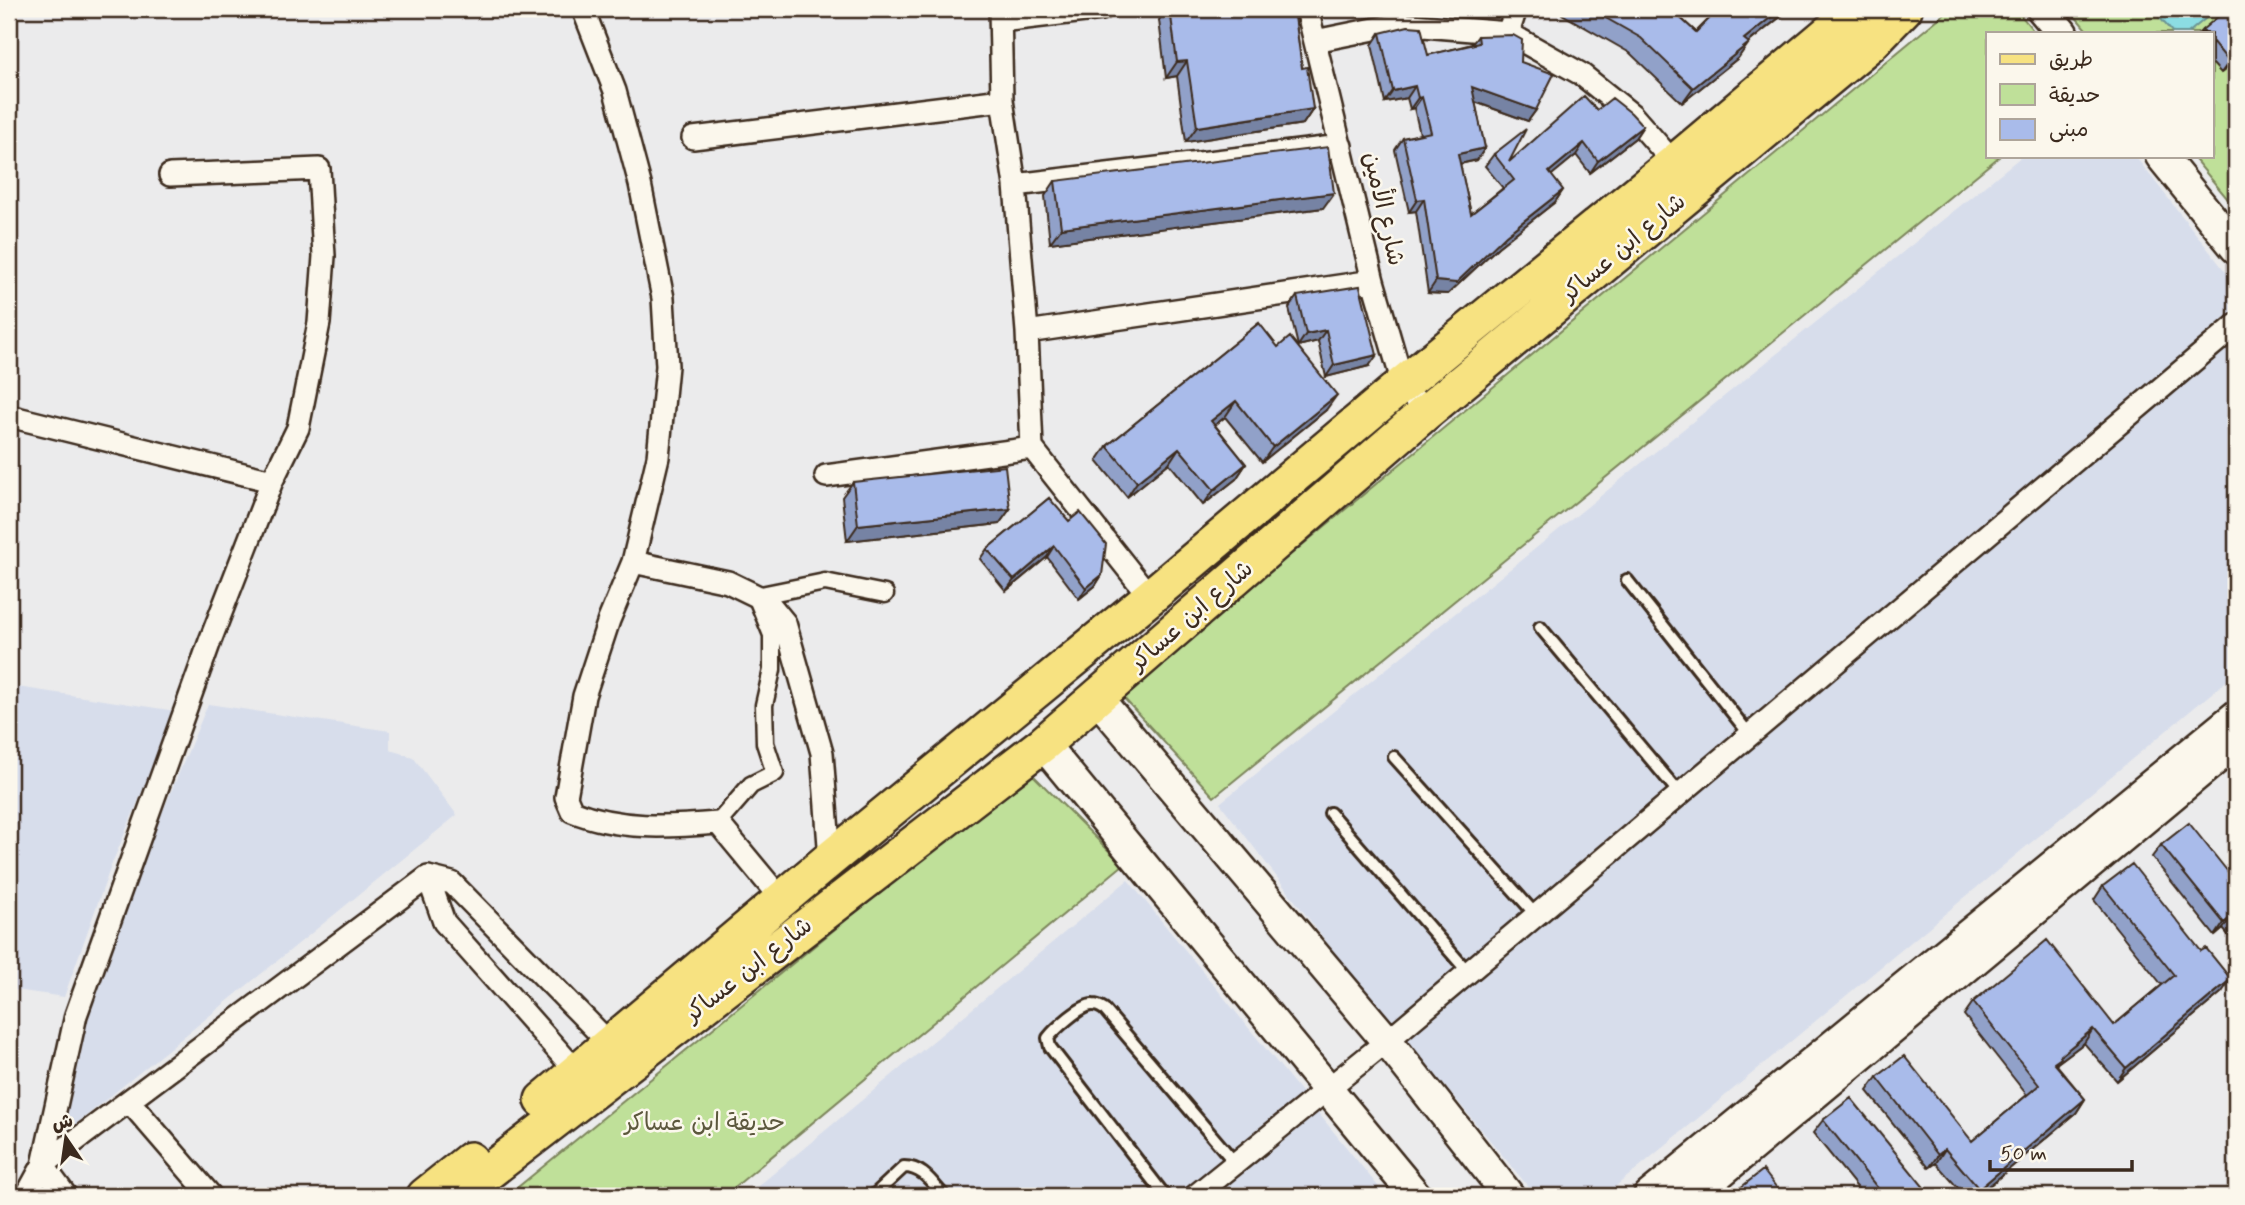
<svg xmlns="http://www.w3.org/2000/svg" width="2245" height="1205" font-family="Mynerve,'Playpen Sans Arabic',sans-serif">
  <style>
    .built { fill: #d7ddeb }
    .green { fill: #bfe099; stroke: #7d855c; stroke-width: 2 }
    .water { fill: #8cdde3; stroke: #6c9594; stroke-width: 2 }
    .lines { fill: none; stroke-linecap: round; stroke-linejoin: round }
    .service-casing { stroke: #3b2a1e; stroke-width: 16 }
    .pedestrian-casing { stroke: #3b2a1e; stroke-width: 21 }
    .minor-casing { stroke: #3b2a1e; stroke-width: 26 }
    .secondary-casing { stroke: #3b2a1e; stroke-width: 35 }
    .primary-casing { stroke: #3b2a1e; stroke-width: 40 }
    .service { stroke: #fbf7ec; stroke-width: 10 }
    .pedestrian { stroke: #fbf7ec; stroke-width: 16 }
    .minor { stroke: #fbf7ec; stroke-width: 21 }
    .secondary { stroke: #fbf7ec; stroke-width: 30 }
    .primary { stroke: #f7e281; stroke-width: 35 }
    .wall { fill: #91a1c9; stroke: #3b2a1e; stroke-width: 2 }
    .shaded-wall { fill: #7683a4; stroke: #3b2a1e; stroke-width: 2 }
    .building { fill: #a9bbea; stroke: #3b2a1e; stroke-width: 2 }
    .labels { text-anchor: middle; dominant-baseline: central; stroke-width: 5; stroke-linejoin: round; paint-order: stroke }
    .street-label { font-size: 24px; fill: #3b2a1e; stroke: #fbf7ec }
    .park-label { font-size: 24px; fill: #5c583d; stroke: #fbf7ec }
  </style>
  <rect width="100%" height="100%" fill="#ebebec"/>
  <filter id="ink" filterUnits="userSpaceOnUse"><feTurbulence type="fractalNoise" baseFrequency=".0143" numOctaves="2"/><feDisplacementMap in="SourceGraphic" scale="14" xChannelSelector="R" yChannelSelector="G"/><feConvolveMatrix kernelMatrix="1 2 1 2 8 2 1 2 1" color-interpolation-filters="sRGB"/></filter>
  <g filter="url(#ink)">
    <path class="built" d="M2022,156h113l101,129v388l-632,523h-68l-195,-235 -121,-158z
      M17,687l159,24 -65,155 -47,131 -55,-8v-237z
      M208,704l182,27v19l23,7 44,58 -397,322 23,-110 64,-178z
      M1128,880l258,316h-640z"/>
    <path class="green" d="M1950,9h66l19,24h-47v123h12l-786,641 -93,-102z
      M2069,9h167v200l-44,-53h20v-123h-123z
      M1029,771l94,94 -399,331h-217z"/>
    <path class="water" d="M2155,9h62l-29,24h-15l-20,-23z"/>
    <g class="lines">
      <g class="service-casing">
        <path id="service" d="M1627,580l123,155
          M1540,627l140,167
          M1394,757l142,158
          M1330,813l138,159
          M873,1196l31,-29c19,0 28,16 40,29
          M1165,1196l-115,-149 -2,-9c7,-9 34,-34 45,-33 4,0 8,2 11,4l132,155"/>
      </g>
      <g class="pedestrian-casing">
        <path id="pedestrian" d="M718,823l33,-38 24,-12 -10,-30 -1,-38 8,-35v-35l-16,-39 69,-14 60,12"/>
      </g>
      <g class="minor-casing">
        <path id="minor" d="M583,9l32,82 25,93 23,114 4,68 -9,91 -25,105 -24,58 -25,76 -18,101 6,14c47,19 97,16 146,12l63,76
          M1000,9l2,91 13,85 12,147 5,116 118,149
          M1307,9l66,272 30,103 22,29
          M1001,21l101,-12
          M1508,33l8,-24
          M1315,41l84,-17 109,9 73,41 51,41 42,48
          M693,138l309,-38
          M170,175l149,-6 5,87 -5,67 -21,105 -26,53
          M1015,185l326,-39
          M1027,332l346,-51
          M9,416l263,65 -62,160 -134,374 -33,150 385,-288 24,6 158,161
          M826,476l206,-28
          M633,562l95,20 39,19 18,22 37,130 8,106
          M428,877l16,45 133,150
          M129,1101l82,95
          M26,1196l17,-31 23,31
          M1195,1196l192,-155 849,-716"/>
      </g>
      <g class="secondary-casing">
        <path id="secondary" d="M2042,9l20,24
          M2161,156l75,92
          M1097,698l290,343 122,155
          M1043,744l373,452
          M1649,1196l587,-480
          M1692,1196l544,-454"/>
      </g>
      <g class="primary-casing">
        <path id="primary" d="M543,1100l287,-241 320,-262 253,-213 271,-221 183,-154
          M425,1196l45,-36
          M457,1196l586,-452 382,-331 446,-370 33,-34"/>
      </g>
      <use href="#service" class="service"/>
      <use href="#pedestrian" class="pedestrian"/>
      <use href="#minor" class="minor"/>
      <use href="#secondary" class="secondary"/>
      <use href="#primary" class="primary"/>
    </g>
    <path class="wall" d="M1167,9h127l8,59 11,41 -10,15 -117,18 -9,-66 -11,2 -7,-58z
      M1564,9h114l-3,4 21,19 23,-23h71l-42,34 -10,15 -56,45 -52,-50 -68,-39z
      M2236,9v52l-15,12 -9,-10v-30h-13l3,-3z
      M1380,33l48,22 44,-11 6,-8 43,26 15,48 -8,11 -53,-19 10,46 -8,12 -17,4 11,50 32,-26 -18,-22 9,-12 15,8 88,-52 46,16 -8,12 -45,35 -14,-18 -25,20 12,15 -8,12 -57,45 -50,47 -20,-1 -12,-82 -7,1 -14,-62 8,-12 17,-4 -6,-26 -4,1 -3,-11 -22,4 -13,-57z
      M1055,181l268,27 -273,35 -5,-47z
      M1297,296l72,70 -43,11 -8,-36 -20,5 -9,-38z
      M1259,323l67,87 -64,52 -37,-45 -10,8 31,39 -10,15 -33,26 -34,-42 -42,34 -30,-36 10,-15z
      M853,482l157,27 -11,15 -152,17 -5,-44z
      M1049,498l53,77 -7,11 -16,13 -32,-42 -41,34 -26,-32 7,-10z
      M2161,845l75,37v62l-13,-15 -8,7 -63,-79z
      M2103,886l119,106 -105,89 -33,-38 -28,21 29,35 -9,14 -99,83h-12l-29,-33 -7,5 -62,-77 10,-14 95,64 55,-46 -63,-80 9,-13 141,23 48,-40 -68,-85z
      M1823,1120l108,76h-67l-51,-63z"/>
    <path class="shaded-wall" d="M1781,9h9l-56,45 10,-15z
      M1749,43l-11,15 -56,45 11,-15z
      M2236,56v5l-15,12 8,-11z
      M1187,61l-10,15 -11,2 11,-16z
      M1415,86l-8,12 -22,4 8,-11z
      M1472,87l64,23 -8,11 -64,-23z
      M1422,97l-8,11 -4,1 8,-11z
      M1313,109l-10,15 -117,18 11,-15z
      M1643,126l-8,12 -45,35 8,-12z
      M1584,143l-8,12 -35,29 8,-12z
      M1485,148l-8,12 -27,6 8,-12z
      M1563,190l-8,12 -57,45 -50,47 -20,-1 8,-12 70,-46z
      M1334,193l-11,15 -273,35 11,-15z
      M1424,199l-8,12 -7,1 8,-12z
      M1326,330l-8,11 -20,5 8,-12z
      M1377,355l-8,11 -43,11 8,-12z
      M1337,395l-11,15 -64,52 11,-15z
      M1236,401l-11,16 -24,19 10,-15z
      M1179,448l-10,15 -42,34 10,-15z
      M1246,464l-10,15 -33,26 11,-15z
      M1010,509l-11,15 -152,17 11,-16z
      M1054,546l-7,11 -41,34 8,-11z
      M1102,575l-7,11 -16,13 7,-11z
      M2232,916l-9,13 -8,7 9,-13z
      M2231,979l-9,13 -105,89 9,-13z
      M2093,1029l-9,14 -28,21 -11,12 15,-20z
      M2085,1099l-9,14 -99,83h-3l5,-7z
      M1945,1149l-9,14 -7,5 9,-13z"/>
    <path class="building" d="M1170,9h124l8,59 5,-1 6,42 -116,18 -10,-66 -10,1z
      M1590,9h88l-3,4 21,19 23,-23h62l-37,30 5,4 -56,45 -52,-50z
      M2227,9h9v47l-7,6 -17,-21v-8h-7l-3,-3z
      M1408,26l13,1 7,28 51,-12 -1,-7 35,-1 9,5 -1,22 33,12 -18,36 -64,-23 13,61 -27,6 13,60 43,-34 -20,-26 32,-25 -17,33 75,-66 13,14 15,-12 19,15 12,13 -45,35 -14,-18 -35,29 14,18 -57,45 -50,48 -20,-2 -12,-82 -7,1 -14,-62 28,-6 -9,-35 -4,1 -3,-12 -22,5 -13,-58z
      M1328,147l6,46 -273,35 -6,-47z
      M1360,286l17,69 -43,10 -8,-35 -20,4 -9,-38z
      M1259,323l19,24 12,-10 47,58 -64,52 -37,-46 -25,20 35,43 -32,26 -35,-42 -42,34 -30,-36z
      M1005,466l5,43 -152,16 -5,-43z
      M1049,498l20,23 11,-9 26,32 -4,31 -16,13 -32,-42 -40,34 -27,-31z
      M2189,823l47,59v39l-4,-5 -8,7 -63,-78z
      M2132,864l69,87 5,-3 25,31 -105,89 -33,-39 -33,27 1,2 -7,5 31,36 -106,90 -34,-40 -7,6 -61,-78 27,-21 68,85 67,-56 -66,-83 74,-62 67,85 60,-50 -71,-89z
      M1851,1098l80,98h-47l-61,-76z
      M1763,1170l20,26h-44l-4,-4z"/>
  </g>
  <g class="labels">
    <g class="street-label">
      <text transform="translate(1383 209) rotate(77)">شارع الأمين</text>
      <text transform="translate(1624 248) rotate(-40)">شارع ابن عساكر</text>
      <text transform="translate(1192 616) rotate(-41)">شارع ابن عساكر</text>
      <text transform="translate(749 970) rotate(-38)">شارع ابن عساكر</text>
    </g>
    <g class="park-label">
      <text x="705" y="1123">حديقة ابن عساكر</text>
    </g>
  </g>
  <rect width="2245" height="1205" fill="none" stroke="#fbf7ec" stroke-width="35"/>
  <rect x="18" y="18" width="2210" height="1170" fill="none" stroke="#3b2a1e" stroke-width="2.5" filter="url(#ink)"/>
  <rect x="1986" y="32" width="228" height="126" fill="#fbf7ec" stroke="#aea59a" stroke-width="2"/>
  <rect x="2000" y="54" width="35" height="10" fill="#f7e281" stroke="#aea59a" stroke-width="2"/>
  <text x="2049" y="66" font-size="21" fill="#3b2a1e">طريق</text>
  <rect x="2000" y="84" width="35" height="21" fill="#bfe099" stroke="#aea59a" stroke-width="2"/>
  <text x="2049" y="102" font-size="21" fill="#3b2a1e">حديقة</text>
  <rect x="2000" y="119" width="35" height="21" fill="#a9bbea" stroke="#aea59a" stroke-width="2"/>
  <text x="2049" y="136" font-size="21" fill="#3b2a1e">مبنى</text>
  <g transform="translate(66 1138) rotate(347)" stroke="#fbf7ec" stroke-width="5" paint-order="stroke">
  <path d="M0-5L12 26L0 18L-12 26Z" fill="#3b2a1e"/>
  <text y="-10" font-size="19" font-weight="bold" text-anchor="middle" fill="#3b2a1e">ش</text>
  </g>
  <path d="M1990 1160v10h142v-10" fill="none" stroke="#3b2a1e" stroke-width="3.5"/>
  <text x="2000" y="1160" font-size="21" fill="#3b2a1e" stroke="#fbf7ec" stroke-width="5" paint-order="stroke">50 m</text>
</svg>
